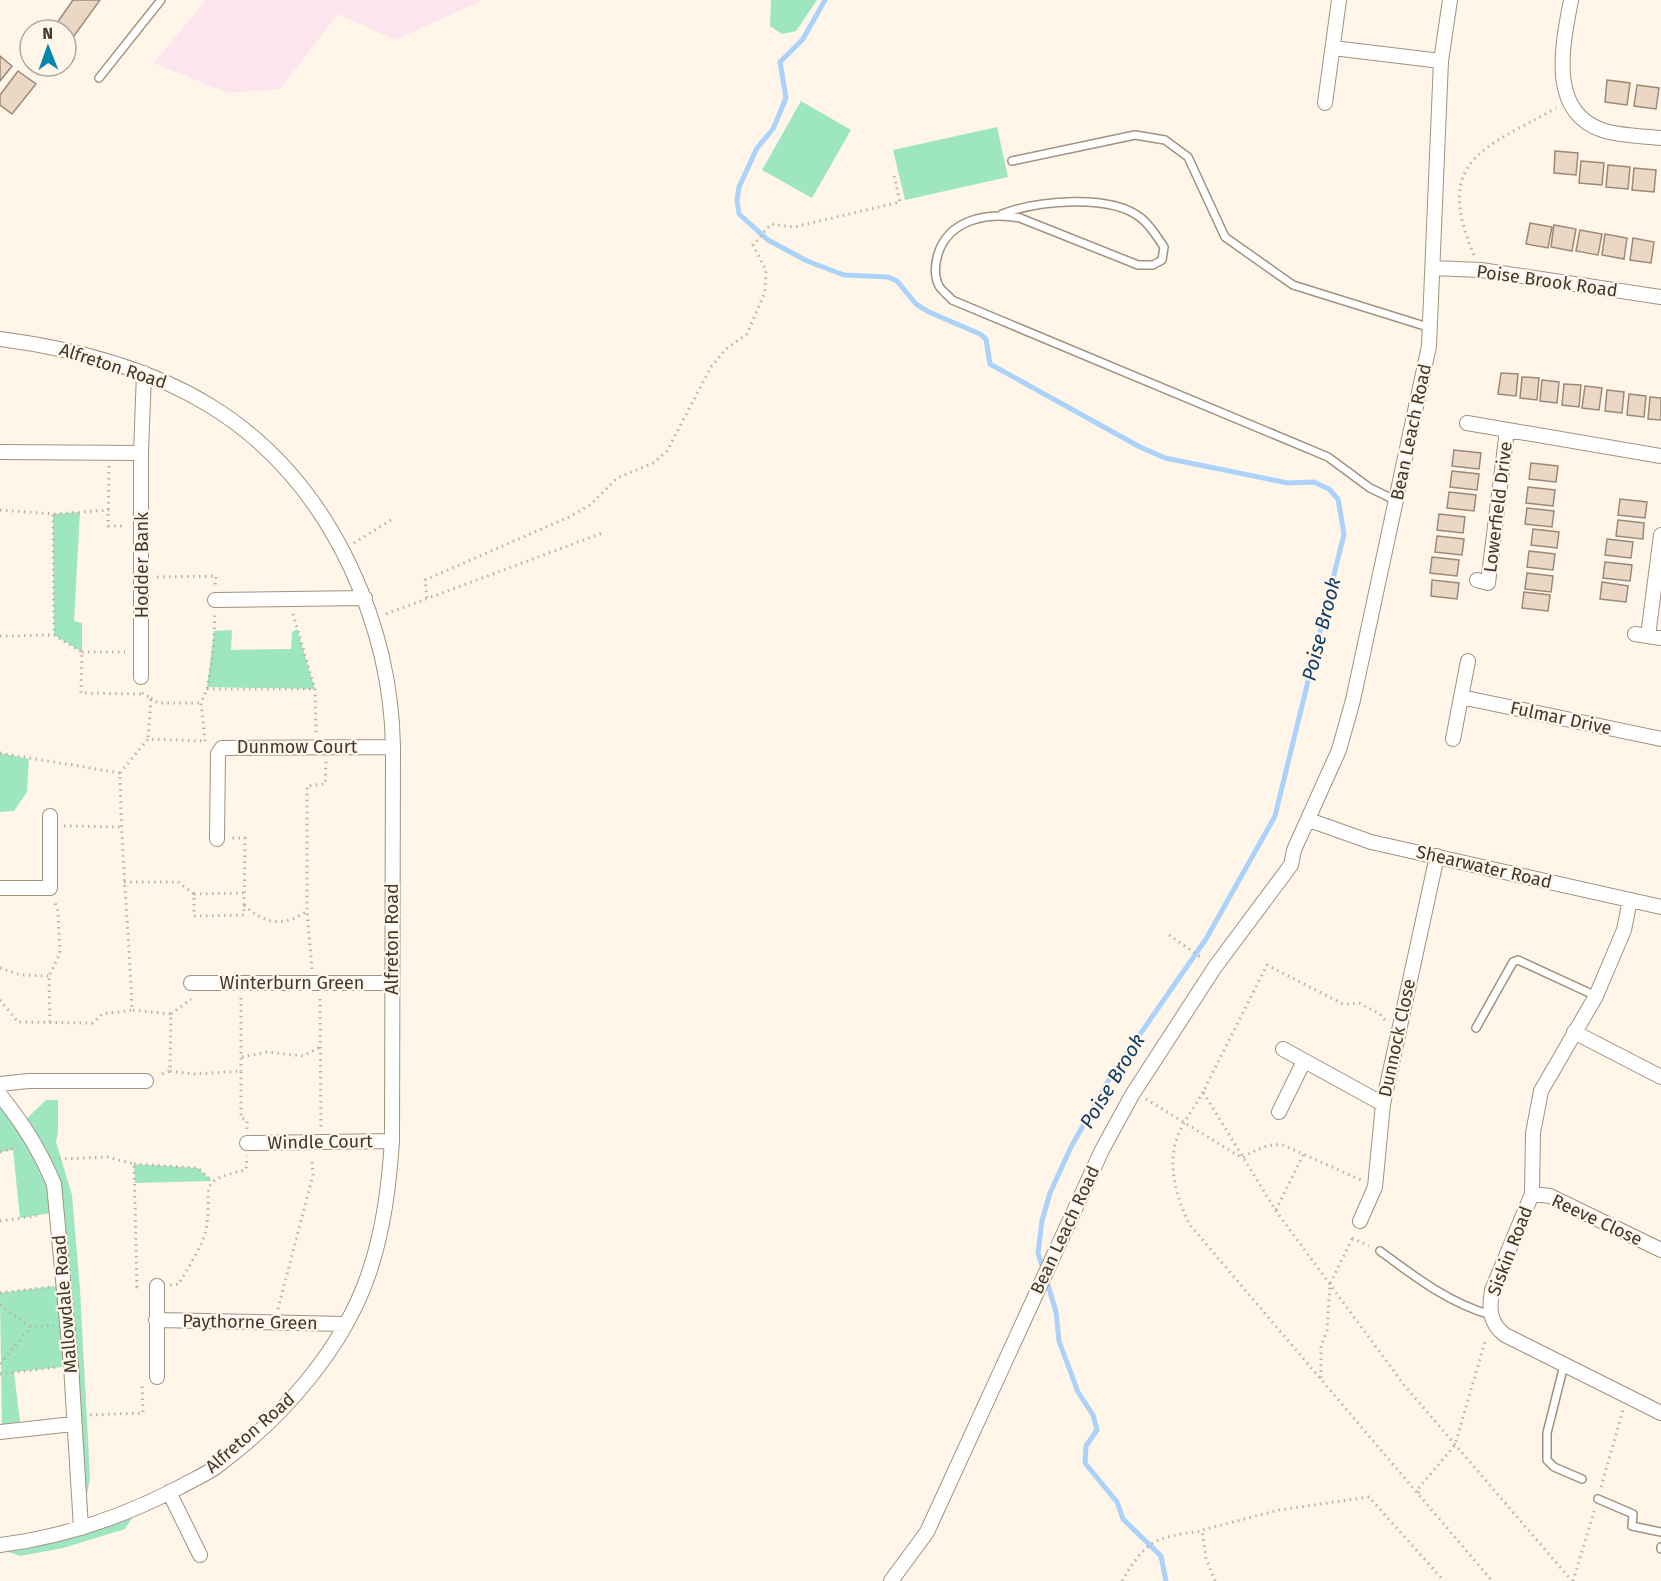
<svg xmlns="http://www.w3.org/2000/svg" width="1661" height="1581" font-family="'Fira Sans',sans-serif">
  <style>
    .education { fill: #fde5ef }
    .green { fill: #9de6c0 }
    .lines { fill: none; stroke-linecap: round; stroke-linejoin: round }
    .stream { stroke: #abd2f9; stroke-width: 5 }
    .building { fill: #ebd8c4; stroke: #9b8a77; stroke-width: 1.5 }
    .lane-casing { stroke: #a2927f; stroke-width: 10 }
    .street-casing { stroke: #a2927f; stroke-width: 16 }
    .path { stroke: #bbb2a7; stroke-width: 3; stroke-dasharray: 1.5 4.5; stroke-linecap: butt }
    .lane { stroke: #fff; stroke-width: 7 }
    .street { stroke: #fff; stroke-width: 14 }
    .labels { text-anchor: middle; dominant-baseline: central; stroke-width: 4.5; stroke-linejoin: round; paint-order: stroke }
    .street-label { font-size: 18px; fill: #3e382f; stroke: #fff5e8 }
    .water-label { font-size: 20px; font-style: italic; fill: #0d3d66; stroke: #fff5e8 }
  </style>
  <rect width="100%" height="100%" fill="#fff5e8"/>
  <path class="education" d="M206,0h277l-88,40 -57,-26 -58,75 -52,4 -74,-30z"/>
  <path class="green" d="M771,0h46l-21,31 -14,3 -12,-8z
    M801,101l50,29 -39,68 -50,-28z
    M997,127l11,50 -103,23 -12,-50z
    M80,512l-6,109 8,2v29l-28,-17 -1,-121z
    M297,629l18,60 -108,-2 7,-56 18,-1 -1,20 60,-1 1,-17z
    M0,753l29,6 -2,33 -13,19 -14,1z
    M0,1095l23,27 23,-22h12v33l-2,9 16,53 8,94 10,189 -9,50 57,-19 -13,20 -62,19 -43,8 -20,-7 81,-21 -10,-162 -57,6 7,58 -19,2 -2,-139 63,-8 -5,-73 -38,6 -7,-68 -13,2z
    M134,1164l64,4 14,13 -77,2z"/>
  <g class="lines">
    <path class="stream" d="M825,0l-22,39 -23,23 6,36 -13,31 -16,19 -18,39 -2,13 2,14 29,26 39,21 37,14 44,2 9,4 19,23 13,8 51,22 6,5 4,25 150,83 25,11 123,25 26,-1 15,7 9,10 6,35 -69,282 -69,123 -95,137 -40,71 -21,46 -8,28 -4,32 5,16
      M1046,1278l10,34 3,29 19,51 15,23 4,15 -11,16 -1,17 32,39 6,17 38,37 5,25"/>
  </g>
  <path class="building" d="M73,0h27l-34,47v-17h-14z
    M0,56l12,10 -12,15z
    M18,71l18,13 -24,30 -12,-9v-10z
    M1607,80l23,3 -3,22 -22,-3z
    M1637,85l22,3 -3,21 -22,-3z
    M1555,151l23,2 -2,22 -22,-2z
    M1581,161l23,2 -2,22 -23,-2z
    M1608,165l22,2 -2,22 -22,-2z
    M1634,168l22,2 -2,22 -22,-2z
    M1530,223l22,4 -4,21 -22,-4z
    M1554,225l22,4 -4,22 -21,-4z
    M1580,230l22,4 -4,21 -22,-4z
    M1605,234l22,4 -3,21 -22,-4z
    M1633,238l21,4 -3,21 -21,-3z
    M1501,373l17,1 -2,22 -18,-2z
    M1522,377l17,1 -2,22 -17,-2z
    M1542,380l17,2 -2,21 -17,-2z
    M1564,384l17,1 -2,22 -17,-2z
    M1585,386l17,2 -3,22 -17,-2z
    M1607,390l17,2 -2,21 -17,-2z
    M1629,394l17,2 -2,21 -17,-2z
    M1650,397l11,1v22l-13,-1z
    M1454,450l27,3 -2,16 -27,-3z
    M1531,463l27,3 -2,16 -27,-3z
    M1452,471l27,3 -2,16 -27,-3z
    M1528,487l27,3 -2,16 -27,-3z
    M1449,492l27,3 -2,16 -27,-3z
    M1620,499l27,3 -2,16 -27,-3z
    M1527,508l27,3 -2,16 -27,-3z
    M1439,514l26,3 -2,16 -26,-3z
    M1618,520l26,3 -1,16 -27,-3z
    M1533,529l26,3 -2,16 -26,-3z
    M1437,536l27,3 -2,16 -27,-3z
    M1607,539l26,3 -2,16 -26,-3z
    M1529,551l26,3 -2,16 -26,-3z
    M1432,557l27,3 -2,16 -27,-3z
    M1605,562l27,3 -2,16 -27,-3z
    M1527,573l26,3 -2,16 -26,-3z
    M1432,580l27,3 -2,16 -26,-3z
    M1602,582l26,4 -2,16 -26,-3z
    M1524,592l26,3 -2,16 -26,-3z"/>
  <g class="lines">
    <g class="lane-casing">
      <path id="lane" d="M99,78l62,-78
        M1012,161l123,-26 30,5 23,17 37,80 68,48 138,43
        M1002,214c35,-13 108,-21 139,4 10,8 16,19 23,29l-2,13 -9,5h-15l-118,-47c-32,-6 -71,1 -82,36 -3,10 -4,22 1,32 3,5 10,10 13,14l376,157 42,31 27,13
        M1476,1028l37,-66 5,-2 78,36
        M1380,1251c35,26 69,52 111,64
        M1564,1365l-17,68v27l7,7 28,12
        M1598,1499l35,15 -1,12 29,6
        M1661,1547v2"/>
    </g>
    <g class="street-casing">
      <path id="street" d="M1571,0c-8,43 -24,111 31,130 18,6 40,6 59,8
        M1333,48l108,13
        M1325,103l14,-103
        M1433,268l48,2 180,27
        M0,339c159,21 280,78 351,229 27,58 41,115 42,179l-1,394c-3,44 -8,86 -22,129 -26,79 -88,148 -154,197 -11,8 -24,13 -36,20 -57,30 -116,50 -180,58
        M1467,423l194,33
        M0,452l141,1
        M1477,580l11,3 19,-153
        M215,600l150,-2
        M1635,634l26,4
        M1648,636l13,-101
        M141,677v-224l3,-80
        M1461,697l200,42
        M1453,739l15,-78
        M1309,820l62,22 290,65
        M217,839l1,-85 4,-6 171,-1
        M0,888h50v-72
        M1630,900l-6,30 -28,66 -55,95 -8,42 -1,61 -40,96c-3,18 -3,33 13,45l156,78
        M191,983h201
        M1574,1032l87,45
        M1283,1049l100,55
        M0,1084l28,-3h118
        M0,1095c23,28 40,55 54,89l17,181 10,163
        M1279,1112l25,-51
        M247,1143l145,-2
        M1532,1194l18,2 111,54
        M1360,1221l15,-34 8,-83 54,-248
        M157,1286v91
        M156,1320l189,4
        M0,1432l73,-8
        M169,1492l31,63
        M891,1581l36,-49 175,-382 30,-55 83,-128 76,-102 3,-15 45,-100 14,-50 76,-354 12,-285 9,-61"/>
    </g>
    <path class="path" d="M1474,255c-41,-96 10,-106 82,-147
      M109,466l-1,60h17
      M0,510l53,4 1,121
      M54,514l55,-4
      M354,543l37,-23
      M157,577l59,-1 -1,10
      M427,598l-2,-18 144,-63 21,-12 27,-27 36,-15 14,-12 44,-84 15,-18 21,-15 18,-42 1,-22 -13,-25 18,-21 23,3 106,-25 -6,-27
      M293,614l22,75 1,44
      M386,614l219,-82
      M0,636l54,-1 28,17 -1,41 61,1
      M82,652h43
      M207,689h108
      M142,693l9,5 -3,41
      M151,698l7,5h43
      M205,741l-4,-38 6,-14 6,-33 2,-43
      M0,753l120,20c1,79 9,158 12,237l39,4 -1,57 -11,4
      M120,773l28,-34 56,2
      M64,826l56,1
      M124,882h54l16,12v22l50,-1 1,-77h-13
      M194,894l49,-1
      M244,905c21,20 40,22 63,6
      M1169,935l33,23
      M0,968l21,7 28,1
      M312,969l-5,-58v-125l18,-2 1,-23
      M241,998v73
      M320,999l1,128
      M0,1000l18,22 75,1 9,-9 30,-4
      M171,1014l20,-15
      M1385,1020l-5,-6 -21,-11 -16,1 -76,-39 -64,127 73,119 128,174 168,196
      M50,1022l-1,-46 11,-23 -2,-42 -4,-11
      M242,1057l25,-5 36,4 17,-9
      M170,1071l24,3 47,-3v47l6,2v9
      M1203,1092c-8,15 -21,31 -26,46 -10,30 0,61 13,87l302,356
      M1146,1099l96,59c14,-8 25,-15 41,-13l78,35
      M0,1152l18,-5
      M59,1159l48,-2 27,7 3,123h5
      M134,1164l64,4 14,13
      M1276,1210l28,-57
      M0,1221l41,-6
      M1352,1238l17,8
      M170,1285l9,-1c8,-16 24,-37 27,-55 8,-41 -13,-48 40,-59l1,-14
      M0,1293l50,-6
      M0,1305l31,22 23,-2
      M278,1309l35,-134 -1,-17
      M0,1364l31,-37
      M0,1374l58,-7
      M1321,1378v-32l6,-15 3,-47 24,-49
      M90,1415l53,-2 -1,-31
      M1601,1487l22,-77
      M1419,1493l-2,-3 38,-45 31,-107
      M1122,1581c25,-42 32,-43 79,-50
      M1215,1581l-9,-23 -4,-28 77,-20 90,-13 75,84
      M1573,1581l21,-70"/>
    <use href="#lane" class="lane"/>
    <use href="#street" class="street"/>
  </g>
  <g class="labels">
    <g class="street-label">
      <text transform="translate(1547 281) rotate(8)">Poise Brook Road</text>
      <text transform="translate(113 366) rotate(18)">Alfreton Road</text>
      <text transform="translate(1411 432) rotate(-78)">Bean Leach Road</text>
      <text transform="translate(1498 507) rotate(-83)">Lowerfield Drive</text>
      <text transform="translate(142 565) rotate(-90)">Hodder Bank</text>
      <text transform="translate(1561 718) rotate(12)">Fulmar Drive</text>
      <text x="297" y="747">Dunmow Court</text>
      <text transform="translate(1484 867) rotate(13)">Shearwater Road</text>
      <text transform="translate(392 939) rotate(-90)">Alfreton Road</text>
      <text x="292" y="983">Winterburn Green</text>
      <text transform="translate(1397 1038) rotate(-78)">Dunnock Close</text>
      <text transform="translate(320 1142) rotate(-1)">Windle Court</text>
      <text transform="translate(1597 1220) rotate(25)">Reeve Close</text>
      <text transform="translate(1065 1230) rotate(-65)">Bean Leach Road</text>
      <text transform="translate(1510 1251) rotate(-69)">Siskin Road</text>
      <text transform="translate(65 1304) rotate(-95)">Mallowdale Road</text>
      <text transform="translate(250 1322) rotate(1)">Paythorne Green</text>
      <text transform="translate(250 1433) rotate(-41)">Alfreton Road</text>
    </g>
    <g class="water-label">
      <text transform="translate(1321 629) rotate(-76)">Poise Brook</text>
      <text transform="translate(1112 1081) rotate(-59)">Poise Brook</text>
    </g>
  </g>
  <g transform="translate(48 48) rotate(359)"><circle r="28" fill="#fff5e8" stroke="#b2a99e" stroke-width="1.5"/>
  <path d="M0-4.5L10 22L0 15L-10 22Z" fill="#0388aa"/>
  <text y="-9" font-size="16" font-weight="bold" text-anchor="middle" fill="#3e382f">N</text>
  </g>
</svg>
